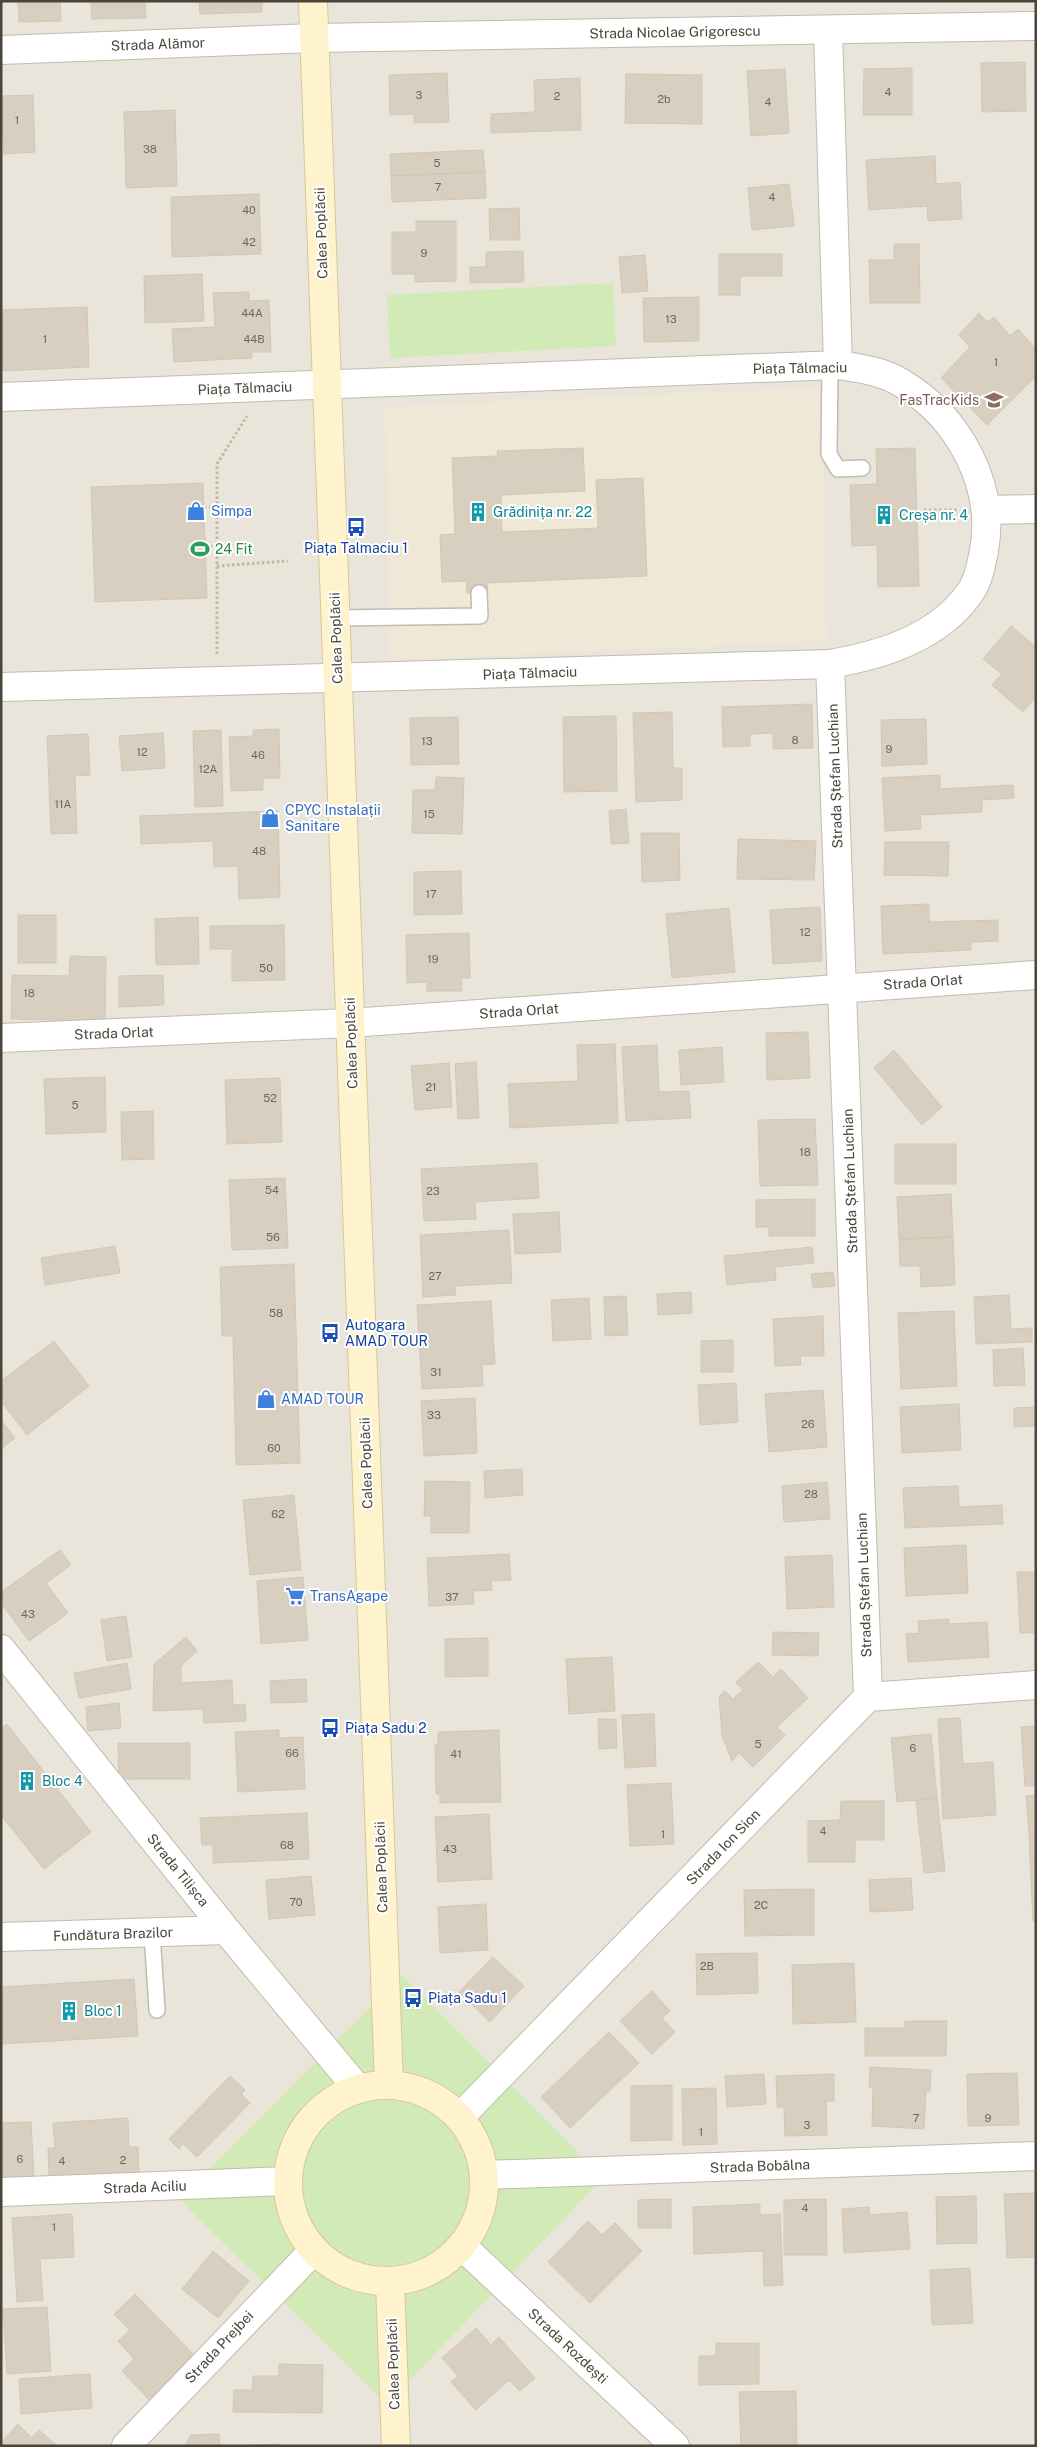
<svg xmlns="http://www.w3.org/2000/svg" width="1037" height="2447" font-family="'Public Sans',sans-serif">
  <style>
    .residential { fill: #eae5da }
    .education { fill: #efe8d6 }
    .green { fill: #d2eab5 }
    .building { fill: #d8cfc1; stroke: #d3c7b4 }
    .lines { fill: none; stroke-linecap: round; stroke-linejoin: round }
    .service-casing { stroke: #c2bbae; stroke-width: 18 }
    .minor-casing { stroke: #c2bbae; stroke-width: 30 }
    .secondary-casing { stroke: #d6c79b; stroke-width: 30 }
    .path { stroke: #c4b79f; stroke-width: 3; stroke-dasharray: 2.5 2.5; stroke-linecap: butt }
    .service { stroke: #fff; stroke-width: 15 }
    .minor { stroke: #fff; stroke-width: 28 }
    .secondary { stroke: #fff3cd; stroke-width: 28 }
    .labels { text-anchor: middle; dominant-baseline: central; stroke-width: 4; stroke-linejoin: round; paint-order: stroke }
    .number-label { font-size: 11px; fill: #6e675b }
    .street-label { font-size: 14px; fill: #4b4439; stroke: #fff }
    .education-label { font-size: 14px; fill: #785e54; stroke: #fff; text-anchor: end }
    .shop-label { font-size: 14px; fill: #366cbe; stroke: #fff; text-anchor: start }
    .culture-label { font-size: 14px; fill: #0d838f; stroke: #fff; text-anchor: start }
    .transit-label { font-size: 14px; fill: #164399; stroke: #fff; text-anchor: start }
    .leisure-label { font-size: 14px; fill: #27864d; stroke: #fff; text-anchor: start }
  </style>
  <rect width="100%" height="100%" fill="#f6f3ec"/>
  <path class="residential" d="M1,1h1035v2445h-1035z"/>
  <path class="education" d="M822,387l4,254 -436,19 -5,-253z"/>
  <path class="green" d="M613,283l3,63 -226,12 -3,-63z
    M402,1975l201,203 -216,226 -208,-205z"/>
  <path class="building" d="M18,1h42l1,20 -42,1z
    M91,1h54l1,17 -54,1z
    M199,1h63v11l-62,2z
    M1025,62l1,49 -44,1 -1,-49z
    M912,68v47h-49l1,-46z
    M785,69l4,64 -38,3 -4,-65z
    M447,73l2,49 -35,1v-9l-24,1 -1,-40z
    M626,74l76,1v49l-77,-1z
    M580,78l1,52 -90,3v-19l44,-2 -1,-32z
    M33,95l2,57 -31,2 -1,-17h-2l1,-41z
    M175,110l2,76 -51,2 -2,-76z
    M483,150l2,22 -94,4 -1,-22z
    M935,156l1,28 24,-2 2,37 -34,2 -1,-15 -58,4 -3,-50z
    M485,172l1,26 -94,4 -1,-26z
    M789,184l5,42 -42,4 -4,-42z
    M259,194l2,60 -89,3 -1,-60z
    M519,208l1,32h-30l-1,-31z
    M416,221h40v60l-41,1v-8h-23v-42h24z
    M894,244h25l1,59h-50l-1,-43h25z
    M523,251l1,31 -54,1v-16h16v-15z
    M719,254h63v22h-42v19h-21z
    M645,255l3,36 -26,2 -3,-36z
    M202,274l2,47 -59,2 -1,-47z
    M249,292v9l20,-1 2,52h-19v6l-78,4 -2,-33 43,-2 -2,-34z
    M699,297v44l-55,1 -1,-44z
    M87,307l2,60 -88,4v-61z
    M979,313l8,9 7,-5 16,19 8,-7 18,20v27l-49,49 -46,-47 29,-31 -11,-12z
    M583,448l2,43 -84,4 1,37 96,-4 -2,-48 47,-2 4,98 -160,7 1,9 -21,1 -1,-12 -24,1 -2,-47 15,-1 -3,-76 46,-2 -1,-5z
    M915,448l4,138 -41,1 -1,-42 -25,1 -2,-61 27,-1 -1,-35z
    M203,483l4,115 -112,4 -4,-115z
    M1011,626l25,21v50l-13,15 -31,-27 10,-11 -19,-15z
    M812,704l1,44 -40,1v-16l-23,1v12l-27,1 -1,-40z
    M672,712l1,56h9v32l-46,2 -3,-89z
    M616,716l1,75 -53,1 -1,-75z
    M458,717l1,47 -48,1 -1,-47z
    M926,719l1,45 -45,2 -1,-46z
    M279,729l1,49h-17v12l-32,1 -2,-54 24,-1v-6z
    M221,730l2,76 -28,1 -2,-76z
    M163,733l2,35 -43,3 -3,-35z
    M88,734l2,41 -15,1 2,57 -26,1 -4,-98z
    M940,775v14l73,-4 1,13 -32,2v12l-62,3 1,14 -36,2 -3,-53z
    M436,777l28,1 -2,56 -50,-1 1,-43h22z
    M626,809l3,34 -18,1 -2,-33z
    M278,811l2,86 -41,2 -1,-33 -24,1 -1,-26 -72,3 -1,-28z
    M641,833h38l1,47 -38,2z
    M738,839l78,2 -2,39 -77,-1z
    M885,842h64l-1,34 -64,-1z
    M461,871l1,43 -48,1v-43z
    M929,904v18l69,-2v21l-27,1v8l-88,4 -2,-48z
    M820,907l2,54 -49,3 -3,-54z
    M729,908l6,64 -63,6 -6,-64z
    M18,915h38v48h-38z
    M198,917l1,47 -43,1 -1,-46z
    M284,925l1,55 -53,1v-32h-22v-23z
    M469,933l1,45h-9l1,13h-35v-9l-20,1 -1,-48z
    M70,956l36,1 -1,64 -94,-2 1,-44 57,1z
    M163,975l1,30 -45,2v-31z
    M808,1032l2,46 -43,2 -1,-47z
    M615,1044l3,79 -108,5 -2,-44 70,-3 -1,-36z
    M657,1045l2,47 30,-1 2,27 -65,3 -4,-74z
    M722,1047l2,35 -43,3 -2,-35z
    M894,1050l48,57 -20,18 -48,-57z
    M476,1062l3,56 -21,1 -3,-55z
    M449,1063l3,44 -37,3 -4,-44z
    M105,1077l1,55 -60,2 -2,-55z
    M280,1078l2,64 -55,2 -2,-64z
    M153,1111l1,48 -32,1 -1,-48z
    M815,1119l3,66 -58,1 -2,-66z
    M895,1144h61v40h-61z
    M537,1163l2,35 -64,4 1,17 -52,2 -3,-52z
    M285,1178l3,70 -56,2 -3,-70z
    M951,1194l2,43 -54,2 -2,-42z
    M815,1199v37h-46v-9h-13v-27z
    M559,1212l2,40 -46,2 -2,-40z
    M509,1230l3,53 -57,3 1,9 -33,2 -3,-62z
    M953,1237l2,48 -34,2 -1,-21h-20l-1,-27z
    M115,1246l5,27 -75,12 -4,-27z
    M812,1247l2,16 -39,4 1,13 -49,5 -3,-29z
    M294,1264l6,199 -64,2 -3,-129h-11l-2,-69z
    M833,1272l2,14 -22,2 -2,-14z
    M691,1292l1,21 -34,2 -1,-21z
    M1009,1295l2,34 21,-1v14l-56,2 -2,-47z
    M626,1296l2,39 -23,1 -1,-39z
    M589,1298l2,41 -38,2 -2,-41z
    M491,1301l4,63 -13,1 1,21 -61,3 -5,-84z
    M954,1311l3,75 -56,3 -3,-76z
    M823,1316l1,40h-24l1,9 -26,1 -2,-47z
    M733,1340v32h-32v-31z
    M54,1341l35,45 -62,49 -26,-34v-20z
    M1023,1348l2,37 -31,1 -1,-36z
    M736,1383l2,39 -38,3 -2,-40z
    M823,1390l4,57 -58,5 -4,-58z
    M475,1398l2,55 -53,3 -3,-55z
    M959,1404l2,46 -59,3 -2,-46z
    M1036,1407v19l-22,1v-19z
    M1,1420l14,18 -14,11z
    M522,1469l1,26 -38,3 -1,-27z
    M425,1481l45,1 -1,51h-38v-17h-7z
    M827,1482l3,37 -46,3 -2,-36z
    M958,1486l1,21 43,-2 1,19 -98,4 -2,-40z
    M294,1495l7,75 -51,5 -7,-75z
    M966,1545l2,48 -62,3 -2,-48z
    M60,1550l11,15 -25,18 22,30 -39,28 -28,-38v-11z
    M509,1554l2,26 -20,1 1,9 -19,1 1,13 -45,2 -2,-48z
    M832,1555l2,52 -47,2 -2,-52z
    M1017,1572h19v61h-16z
    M303,1577l5,63 -47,4 -4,-63z
    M126,1616l6,41 -25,4 -6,-41z
    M949,1619v5l38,-2 2,35 -81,5 -2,-28 13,-1 -1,-12z
    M773,1632l46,1 -1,23 -46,-1z
    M186,1637l11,14 -16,15v17l51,-3 1,25 12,-1 1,17 -42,2 -1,-14 -50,2 1,-47z
    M488,1638v38l-43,1v-38z
    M612,1657l3,54 -46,3 -3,-55z
    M758,1662l15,15 8,-8 27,29 -31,29 8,8 -32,32 -14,-14 -7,8 -10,-26 -3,-38 6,-6 8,8 10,-9 -7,-8z
    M127,1663l4,26 -52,9 -5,-25z
    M306,1679l1,23 -36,1 -1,-22z
    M119,1703l2,25 -33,3 -2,-24z
    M654,1714l2,52 -31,2 -3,-53z
    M960,1718l3,46 30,-2 3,53 -53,4 -5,-100z
    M598,1719h18l1,29 -18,1z
    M7,1724l84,108 -47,37 -43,-54v-87z
    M1036,1726v60h-11l-4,-59z
    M279,1730v8l24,-1 2,52 -67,3 -3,-60z
    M499,1730l2,72 -61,1v-9h-4l-1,-49h3v-13z
    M931,1734l6,64 -40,4 -6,-64z
    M118,1743h72v36h-71z
    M671,1783l3,61 -44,2 -3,-61z
    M1036,1795v37l-7,1 -3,-37z
    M937,1798l8,73 -21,2 -8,-73z
    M841,1801h43v39h-29v22h-47v-41l32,-1z
    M307,1813l2,46 -96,4v-18h-11l-2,-27z
    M489,1814l3,65 -54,3 -3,-65z
    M1029,1833h7v25h-6z
    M1030,1858h6v63h-3z
    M311,1876l4,39 -46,4 -3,-39z
    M911,1878l2,32 -43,2 -1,-32z
    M814,1889v46l-69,1 -1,-46z
    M486,1904l2,46 -48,3 -2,-46z
    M757,1953l1,40 -61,2 -1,-41z
    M493,1957l31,29 -34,36 -31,-30z
    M854,1963l2,59 -63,2 -1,-59z
    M134,1979l4,57 -137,8v-57z
    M652,1991l18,20 -8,7 13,14 -23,22 -32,-33z
    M905,2021h42l-1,35h-81v-28h40z
    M609,2032l30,31 -69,65 -29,-31z
    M870,2067l61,3 -1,21h-4l-2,38 -52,-3 1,-39h-4z
    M1017,2073l2,52 -51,1 -1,-52z
    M764,2074l2,30 -39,3 -2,-31z
    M834,2074v27h-8l1,34 -42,1 -1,-29h-7l-1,-31z
    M230,2076l15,14 -4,4 9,9 -53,54 -14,-13 -4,5 -10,-10z
    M672,2085v55l-41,1v-55z
    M716,2088l1,56 -34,1 -1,-56z
    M128,2118l1,29h9l1,27 -90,5 -1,-31h7l-2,-25z
    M31,2122l3,56 -33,2v-57z
    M1036,2193v64l-29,1 -3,-64z
    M976,2196l1,47 -40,1 -1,-47z
    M671,2199v29h-33v-28z
    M826,2199l1,56h-43v-55z
    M760,2204v11l20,-1 3,71 -19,1 -1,-35 -69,3 -1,-47z
    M869,2207l1,8 37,-3 3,37 -66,4 -2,-44z
    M72,2214l2,43 -34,2 3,41 -26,2 -5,-84z
    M588,2221l14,14 13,-12 27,28 -52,52 -42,-41z
    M213,2251l36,30 -31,37 -36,-29z
    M970,2268l3,55 -41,2 -2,-55z
    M135,2294l62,64 -46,44 -29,-31 12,-12 -16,-18 12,-11 -16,-16z
    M47,2307l4,64 -44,3 -4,-65z
    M476,2328l15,17 8,-8 36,41 -15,13 -11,-11 -33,30 -25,-28 7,-6 -16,-18z
    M716,2343h43v41l-60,1v-29h17z
    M279,2364l44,1 -1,48 -89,-1 1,-22h18l1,-14h26z
    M90,2374l2,34 -71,6 -2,-35z
    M796,2391l1,55h-56l-2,-54z
    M18,2424l14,14 7,-8 18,16h-56v-3z
    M219,2434l1,12h-35l6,-11z
    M281,2444v2h-51z"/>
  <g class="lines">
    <g class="service-casing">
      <path id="service" d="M830,365l-1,89 9,15 24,-1
        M335,618l145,-2 -1,-23
        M152,1933l5,77"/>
    </g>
    <g class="minor-casing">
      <path id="minor" d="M828,30l10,335
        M1,50l313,-12 722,-12
        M1,397l837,-32c21,3 43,6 62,17 58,34 96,102 84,169 -3,15 -6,31 -15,43 -32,44 -87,61 -139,70l-829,23
        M986,510l50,-1
        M830,664l38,1033
        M1,1038l349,-15 686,-48
        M1,1649l225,281 132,159
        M1,1937l225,-7
        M460,2117l408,-420 168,-12
        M484,2175l552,-19
        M1,2192l287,-11
        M462,2246l213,200
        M126,2446l188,-196"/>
    </g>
    <g class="secondary-casing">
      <path id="secondary" d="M313,1l76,2084
        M288 2183a98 98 0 1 1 196 0a98 98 0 1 1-196 0Z
        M390,2282l6,164"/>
    </g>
    <path class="path" d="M204,508l13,-2
      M924,510h34
      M205,547l12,-1
      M217,566l71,-5
      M217,654v-190l30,-48"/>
    <use href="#service" class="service"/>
    <use href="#minor" class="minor"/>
    <use href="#secondary" class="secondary"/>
  </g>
  <defs>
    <g id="school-bare" transform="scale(1.5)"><path d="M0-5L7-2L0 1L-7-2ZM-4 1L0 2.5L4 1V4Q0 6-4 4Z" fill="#8d6e63" stroke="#fff" stroke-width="2.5" paint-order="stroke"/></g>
    <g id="shop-bare" transform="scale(1.5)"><path d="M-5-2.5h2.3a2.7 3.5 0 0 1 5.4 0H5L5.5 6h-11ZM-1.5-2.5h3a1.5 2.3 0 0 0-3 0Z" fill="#3f7fe0" stroke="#fff" stroke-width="2.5" paint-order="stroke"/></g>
    <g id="building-bare" transform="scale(1.5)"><path d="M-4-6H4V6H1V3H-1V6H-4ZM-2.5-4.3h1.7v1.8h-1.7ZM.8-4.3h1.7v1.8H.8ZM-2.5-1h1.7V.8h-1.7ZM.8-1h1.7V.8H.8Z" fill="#0f9aa8" stroke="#fff" stroke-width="2.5" paint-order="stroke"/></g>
    <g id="bus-bare" transform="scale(1.5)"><path d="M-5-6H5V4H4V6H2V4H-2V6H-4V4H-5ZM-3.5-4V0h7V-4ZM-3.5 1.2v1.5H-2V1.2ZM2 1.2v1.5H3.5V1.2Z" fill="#1a4fb4" stroke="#fff" stroke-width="2.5" paint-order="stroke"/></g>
    <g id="stadium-bare" transform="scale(1.5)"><path d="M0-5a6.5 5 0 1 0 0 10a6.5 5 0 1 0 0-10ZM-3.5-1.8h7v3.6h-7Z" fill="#2e9e5b" stroke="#fff" stroke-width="2.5" paint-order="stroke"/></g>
    <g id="supermarket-bare" transform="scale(1.5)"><path d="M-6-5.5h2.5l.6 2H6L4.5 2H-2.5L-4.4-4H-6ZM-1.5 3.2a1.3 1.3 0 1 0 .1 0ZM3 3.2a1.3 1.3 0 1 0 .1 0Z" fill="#3f7fe0" stroke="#fff" stroke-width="2.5" paint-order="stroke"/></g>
  </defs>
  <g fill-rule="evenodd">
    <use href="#school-bare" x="994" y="400"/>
    <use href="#shop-bare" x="196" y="511"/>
    <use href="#building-bare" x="478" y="512"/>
    <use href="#building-bare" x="884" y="515"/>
    <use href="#bus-bare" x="356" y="527"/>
    <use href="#stadium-bare" x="200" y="549"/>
    <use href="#shop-bare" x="270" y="818"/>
    <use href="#bus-bare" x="330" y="1333"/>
    <use href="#shop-bare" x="266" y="1399"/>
    <use href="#supermarket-bare" x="295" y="1596"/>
    <use href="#bus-bare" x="330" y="1728"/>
    <use href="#building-bare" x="27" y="1781"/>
    <use href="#bus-bare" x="413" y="1998"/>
    <use href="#building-bare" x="69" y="2011"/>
  </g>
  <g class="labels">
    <g class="number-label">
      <text x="888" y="92">4</text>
      <text x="419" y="95">3</text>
      <text x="557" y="96">2</text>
      <text x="664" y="99">2b</text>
      <text x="768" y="102">4</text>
      <text x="17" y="120">1</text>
      <text x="150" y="149">38</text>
      <text x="437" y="163">5</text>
      <text x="438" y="187">7</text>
      <text x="772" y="197">4</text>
      <text x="249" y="210">40</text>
      <text x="249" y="242">42</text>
      <text x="424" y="253">9</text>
      <text x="252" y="313">44A</text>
      <text x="671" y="319">13</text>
      <text x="45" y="339">1</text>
      <text x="254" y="339">44B</text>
      <text x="996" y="362">1</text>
      <text x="795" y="740">8</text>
      <text x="427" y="741">13</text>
      <text x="889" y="749">9</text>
      <text x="142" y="752">12</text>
      <text x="258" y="755">46</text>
      <text x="208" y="769">12A</text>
      <text x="63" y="804">11A</text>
      <text x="429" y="814">15</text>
      <text x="259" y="851">48</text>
      <text x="431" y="894">17</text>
      <text x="805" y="932">12</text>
      <text x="433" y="959">19</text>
      <text x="266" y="968">50</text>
      <text x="29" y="993">18</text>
      <text x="431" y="1087">21</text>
      <text x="270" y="1098">52</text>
      <text x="75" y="1105">5</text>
      <text x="805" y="1152">18</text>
      <text x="272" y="1190">54</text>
      <text x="433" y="1191">23</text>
      <text x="273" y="1237">56</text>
      <text x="435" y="1276">27</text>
      <text x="276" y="1313">58</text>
      <text x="436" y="1372">31</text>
      <text x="434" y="1415">33</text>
      <text x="808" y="1424">26</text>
      <text x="274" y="1448">60</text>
      <text x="811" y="1494">28</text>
      <text x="278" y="1514">62</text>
      <text x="452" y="1597">37</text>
      <text x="28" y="1614">43</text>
      <text x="758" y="1744">5</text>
      <text x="913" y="1748">6</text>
      <text x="292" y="1753">66</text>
      <text x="456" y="1754">41</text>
      <text x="823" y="1831">4</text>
      <text x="663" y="1834">1</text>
      <text x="287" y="1845">68</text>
      <text x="450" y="1849">43</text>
      <text x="296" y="1902">70</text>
      <text x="761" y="1905">2C</text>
      <text x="707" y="1966">2B</text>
      <text x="916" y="2118">7</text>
      <text x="988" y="2118">9</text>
      <text x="807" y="2125">3</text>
      <text x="701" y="2132">1</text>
      <text x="20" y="2159">6</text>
      <text x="123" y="2160">2</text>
      <text x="62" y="2161">4</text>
      <text x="805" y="2208">4</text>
      <text x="54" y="2227">1</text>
    </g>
    <g class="street-label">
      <text transform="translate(675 32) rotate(-1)">Strada Nicolae Grigorescu</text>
      <text transform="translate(158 44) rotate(-2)">Strada Alămor</text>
      <text transform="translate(321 233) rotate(-92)">Calea Poplăcii</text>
      <text transform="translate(800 368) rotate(-1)">Piața Tălmaciu</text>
      <text transform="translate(245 388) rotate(-2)">Piața Tălmaciu</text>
      <text transform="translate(336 638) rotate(-92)">Calea Poplăcii</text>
      <text transform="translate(530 673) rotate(-2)">Piața Tălmaciu</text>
      <text transform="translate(835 776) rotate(-92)">Strada Ștefan Luchian</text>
      <text transform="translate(923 982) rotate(-4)">Strada Orlat</text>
      <text transform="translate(519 1011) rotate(-4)">Strada Orlat</text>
      <text transform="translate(114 1033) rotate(-2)">Strada Orlat</text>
      <text transform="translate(351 1043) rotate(-92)">Calea Poplăcii</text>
      <text transform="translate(850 1181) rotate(-92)">Strada Ștefan Luchian</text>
      <text transform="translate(366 1463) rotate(-92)">Calea Poplăcii</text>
      <text transform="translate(864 1585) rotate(-92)">Strada Ștefan Luchian</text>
      <text transform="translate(723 1847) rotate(-46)">Strada Ion Sion</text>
      <text transform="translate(381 1867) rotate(-92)">Calea Poplăcii</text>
      <text transform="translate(178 1870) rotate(51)">Strada Tilișca</text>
      <text transform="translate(113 1934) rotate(-2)">Fundătura Brazilor</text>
      <text transform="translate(760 2166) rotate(-2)">Strada Bobâlna</text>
      <text transform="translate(145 2187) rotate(-2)">Strada Aciliu</text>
      <text transform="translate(568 2346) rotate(43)">Strada Rozdești</text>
      <text transform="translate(219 2347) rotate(-47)">Strada Prejbei</text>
      <text transform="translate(393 2364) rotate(-92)">Calea Poplăcii</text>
    </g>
    <g class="education-label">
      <text x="979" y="400">FasTracKids</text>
    </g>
    <g class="shop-label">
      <text x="211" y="511">Simpa</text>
      <text x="285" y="810">CPYC Instalații<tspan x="285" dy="16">Sanitare</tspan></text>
      <text x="281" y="1399">AMAD TOUR</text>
      <text x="310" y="1596">TransAgape</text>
    </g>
    <g class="culture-label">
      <text x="493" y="512">Grădinița nr. 22</text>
      <text x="899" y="515">Creșa nr. 4</text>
      <text x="42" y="1781">Bloc 4</text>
      <text x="84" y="2011">Bloc 1</text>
    </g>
    <g class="transit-label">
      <text x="356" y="548" text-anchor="middle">Piața Talmaciu 1</text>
      <text x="345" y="1325">Autogara<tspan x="345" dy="16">AMAD TOUR</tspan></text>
      <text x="345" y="1728">Piața Sadu 2</text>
      <text x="428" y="1998">Piața Sadu 1</text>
    </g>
    <g class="leisure-label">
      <text x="215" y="549">24 Fit</text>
    </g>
  </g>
  <rect width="1037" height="2447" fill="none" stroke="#4b4439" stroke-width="5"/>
</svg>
